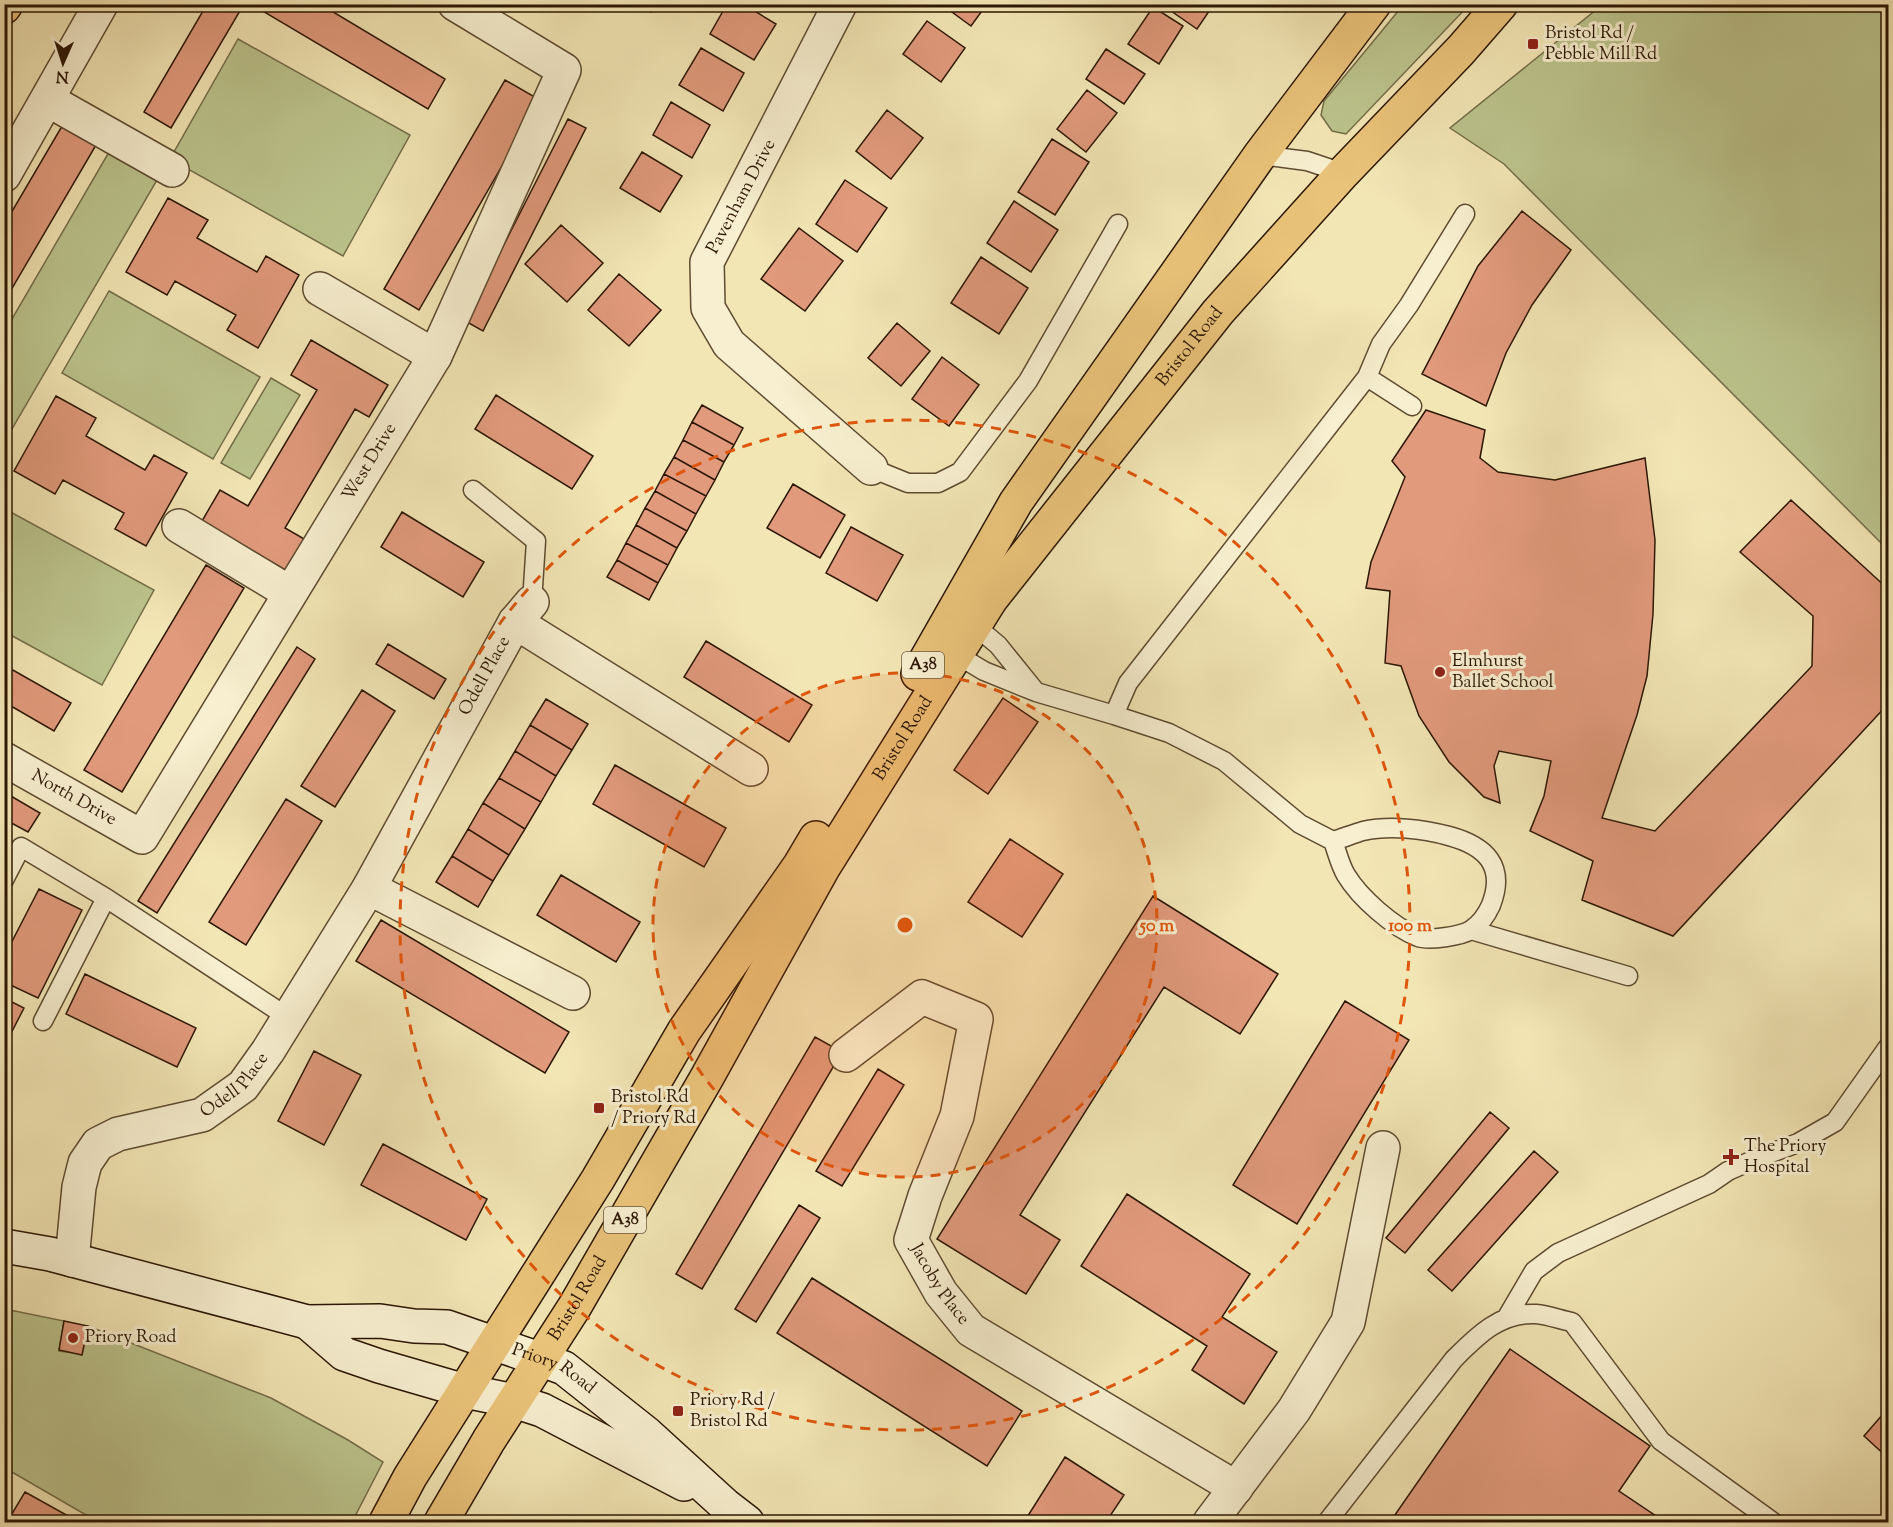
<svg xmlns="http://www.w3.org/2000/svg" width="1893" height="1527" font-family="'Sorts Mill Goudy',serif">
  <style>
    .green { fill: #bcc48d; stroke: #746e49; stroke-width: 1.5 }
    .building { fill: #e19a7c; stroke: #2c1705; stroke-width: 1.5 }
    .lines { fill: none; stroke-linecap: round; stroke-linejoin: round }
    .lane-casing { stroke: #5e4b31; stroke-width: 21 }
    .street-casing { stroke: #5e4b31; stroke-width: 36 }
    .secondary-casing { stroke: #2c1705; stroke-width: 36 }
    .primary-casing { stroke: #2c1705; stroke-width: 36 }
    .highway-casing { stroke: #2c1705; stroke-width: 36 }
    .lane { stroke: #f7efcf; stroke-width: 18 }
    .street { stroke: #f7efcf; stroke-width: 33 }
    .secondary { stroke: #f7efcf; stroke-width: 33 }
    .primary { stroke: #eac37a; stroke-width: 33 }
    .highway { stroke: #eac37a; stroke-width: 33 }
    .ring { fill: none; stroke: #df560c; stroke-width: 3; stroke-dasharray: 10 8 }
    .poi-dot { fill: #8f2418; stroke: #f7efcf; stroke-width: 2 }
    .labels { text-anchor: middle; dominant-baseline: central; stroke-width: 6; stroke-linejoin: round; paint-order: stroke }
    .shield { fill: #f7efcf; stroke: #695842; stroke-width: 1.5 }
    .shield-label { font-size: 16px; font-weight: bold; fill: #2c1705 }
    .poi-label { font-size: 18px; fill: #2c1705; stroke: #f7efcf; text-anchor: start }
    .street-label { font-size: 18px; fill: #2c1705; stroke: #f7efcf }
    .centre { fill: #df560c; stroke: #f7efcf; stroke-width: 3 }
    .ring-label { font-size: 18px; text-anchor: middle; font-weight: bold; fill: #df560c; stroke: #f7efcf; stroke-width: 6; stroke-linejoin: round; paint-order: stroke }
  </style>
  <rect width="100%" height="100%" fill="#f3e6b5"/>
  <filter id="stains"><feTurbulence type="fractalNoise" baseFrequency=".00333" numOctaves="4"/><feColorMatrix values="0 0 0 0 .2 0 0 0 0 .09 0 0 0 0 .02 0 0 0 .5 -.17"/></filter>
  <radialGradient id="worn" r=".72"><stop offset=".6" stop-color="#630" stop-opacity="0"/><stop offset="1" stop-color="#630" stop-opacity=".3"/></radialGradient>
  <path class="green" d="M1404,4l65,1 -123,129 -14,-3 -11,-16 3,-14z
    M1602,5h286v545l-384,-386 -54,-36z
    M238,39l172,96 -67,121 -173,-97z
    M109,152l48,28 -152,261v-110z
    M109,291l151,86 -47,82 -151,-86z
    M271,378l29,17 -50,84 -29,-16z
    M5,509l149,81 -52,95 -97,-53z
    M5,1309l59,12 -5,30 23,3 6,-28 183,72 77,42 35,22 -31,60h-254l-93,-54z"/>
  <path class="building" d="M207,4h37l-73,124 -27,-16z
    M251,4h69l125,75 -17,30z
    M639,4h16l-4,8z
    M727,4h16l33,20 -22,36 -44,-26z
    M941,4h46l-16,22z
    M1161,4h53l-17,25z
    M1153,7l30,19 -24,38 -31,-20z
    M927,21l38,27 -24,34 -38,-28z
    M701,48l43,25 -21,38 -44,-26z
    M1106,49l39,25 -21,30 -38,-25z
    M505,80l35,20 -121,210 -35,-21z
    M1087,90l30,23 -31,39 -29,-23z
    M671,102l39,23 -18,33 -39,-23z
    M887,110l36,28 -32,41 -35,-28z
    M568,119l18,9 -103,203 -18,-10z
    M65,121l34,19 -95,162v-77z
    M1052,139l37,23 -34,53 -37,-23z
    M642,152l40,24 -22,36 -40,-24z
    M845,180l42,28 -30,44 -41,-28z
    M168,198l40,22 -11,18 60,34 9,-16 33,19 -41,73 -31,-18 9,-15 -61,-34 -8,14 -41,-23z
    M1014,201l44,29 -27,42 -44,-29z
    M1522,211l49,39 -39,55 -26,48 -20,53 -64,-32 56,-108z
    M561,225l42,38 -36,39 -42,-38z
    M799,228l44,33 -38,50 -44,-32z
    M981,257l47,31 -29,46 -48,-31z
    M619,274l42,36 -32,36 -41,-36z
    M897,323l33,28 -29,35 -33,-28z
    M311,340l77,45 -19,32 -14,-8 -70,119 21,12 -19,31 -85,-50 18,-31 28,16 69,-116 -26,-15z
    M942,357l37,28 -30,41 -37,-27z
    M496,395l97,61 -21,33 -97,-60z
    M56,396l40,22 -10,18 59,34 9,-15 33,18 -41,73 -31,-17 9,-16 -61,-33 -8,14 -41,-23z
    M702,405l41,23 -9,17 -42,-23z
    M1426,410l59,20 -5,28 18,14 57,8 90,-22 10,82 -2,74 -6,62 -10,39 -35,103 53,13 157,-165 1,-50 -73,-64 51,-52 97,89v115l-215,232 -91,-36 11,-39 -63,-30 14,-35 7,-35 -52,-10 -5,15 6,37 -16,-6 -35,-35 -30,-46 -18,-50 -16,-3 5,-72 -24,-3 5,-26 34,-85 -13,-16z
    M692,422l42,23 -10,17 -41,-22z
    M683,440l41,22 -9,18 -41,-23z
    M674,457l41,23 -9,16 -42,-22z
    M664,474l42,22 -10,18 -41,-23z
    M793,484l52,31 -25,43 -53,-30z
    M655,491l41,23 -9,17 -42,-23z
    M645,508l42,23 -10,17 -41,-23z
    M402,512l82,50 -21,35 -82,-50z
    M636,525l41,23 -9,17 -42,-22z
    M851,527l52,28 -26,46 -51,-28z
    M626,543l42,22 -10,18 -41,-23z
    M617,560l41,23 -9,17 -42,-23z
    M206,565l38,23 -122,204 -38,-22z
    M706,641l106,64 -23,37 -105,-65z
    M388,644l58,35 -12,20 -58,-35z
    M297,647l18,12 -158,254 -19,-12z
    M4,665l67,38 -17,28 -50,-29z
    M362,690l33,21 -60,96 -34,-21z
    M1003,698l35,24 -50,72 -34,-24z
    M546,699l42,25 -16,26 -42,-25z
    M530,725l42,25 -16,26 -41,-25z
    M515,751l41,25 -15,26 -42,-24z
    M615,765l111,63 -22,39 -111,-63z
    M499,778l42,24 -16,27 -42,-26z
    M4,792l36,21 -12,19 -24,-13z
    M286,799l36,22 -76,124 -37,-23z
    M483,803l42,26 -16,26 -41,-26z
    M468,829l41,26 -16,26 -41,-25z
    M1010,839l53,35 -41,63 -54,-35z
    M452,856l41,25 -15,26 -42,-25z
    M561,875l79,47 -24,40 -79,-47z
    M39,889l43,21 -44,88 -34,-16v-25z
    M1153,896l125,78 -38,60 -76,-47 -144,228 40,25 -34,54 -89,-55z
    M381,920l188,112 -24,41 -189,-112z
    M85,974l111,54 -19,39 -111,-53z
    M4,998l20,10 -20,39z
    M1345,1001l64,39 -112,184 -64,-39z
    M815,1037l27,15 -140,237 -26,-15z
    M314,1051l47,24 -37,70 -46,-24z
    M878,1069l26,16 -62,101 -26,-15z
    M1490,1112l19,16 -104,125 -19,-15z
    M383,1144l104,55 -21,41 -105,-55z
    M1534,1151l24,21 -106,119 -24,-21z
    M1127,1194l123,80 -28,43 55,35 -33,52 -52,-34 15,-24 -126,-80z
    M799,1205l21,13 -64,104 -21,-13z
    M812,1278l210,133 -35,55 -210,-133z
    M64,1321l24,5 -6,29 -23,-5z
    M1510,1349l140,97 -31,45 46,31h-275z
    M1883,1414l5,5v39l-24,-22z
    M1065,1457l59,38 -18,27h-82z
    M25,1492l54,30h-72z"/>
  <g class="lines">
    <g class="lane-casing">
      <path id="lane" d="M1260,155l47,6 36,12
        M1367,377l45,29
        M871,468l37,15h30l22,-11 68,-91 90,-157
        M473,490l63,51 -4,61
        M949,650l35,21 52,21 -38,-47 -30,-25
        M1036,692l78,23 55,18 55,28 76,63 33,17c10,-3 20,-7 30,-10 27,-6 60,-2 86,5 37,10 57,30 42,69 -4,9 -11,19 -20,25 -10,6 -42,11 -53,7 -25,-10 -58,-39 -72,-62 -6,-10 -9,-23 -13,-34
        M1114,715l14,-32 239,-306 14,-33 28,-39 56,-91
        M4,880l17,-33 85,51 183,120
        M1471,930l157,46
        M43,1021l63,-123
        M1507,1317l27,-46 24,-18 151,-69 19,-13 32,-14 38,-14 37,-21 53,-75
        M1327,1522l127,-163c23,-23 46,-47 82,-45 12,1 25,6 36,8l89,119 112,81"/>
    </g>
    <g class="street-casing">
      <g id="street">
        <path d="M840,4l-133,258 1,46 21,36 142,124"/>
        <path d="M48,100l124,70"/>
        <path d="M4,175l97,-171"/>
        <path d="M320,289l115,67"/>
        <path d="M179,526l111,67"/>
        <path d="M515,622l236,147"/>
        <path id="s1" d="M4,759l138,78 293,-481 129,-286 -109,-66"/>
        <path d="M369,888l204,105"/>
        <path id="s2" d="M846,1055l76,-58 54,22 -19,97 -32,80 -14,44 30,53 30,37 265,158"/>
        <path id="s3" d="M72,1260l7,-73 6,-24 13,-19 20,-10 84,-19 41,-29 25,-35 101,-163 146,-266 17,-20"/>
        <path d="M1210,1522l84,-112 54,-88 35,-174"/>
      </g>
    </g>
    <g class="secondary-casing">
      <g id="secondary">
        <path id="s4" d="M4,1246l46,8 257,68 73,-1 34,5 33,1 95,33 22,8 82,65 79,72 22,17"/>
        <path d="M307,1322l37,32 35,12 86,25 49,10 28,9 142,74"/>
      </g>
    </g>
    <g class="primary-casing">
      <path id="primary" d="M4,7l2,-3"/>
    </g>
    <g class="highway-casing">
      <g id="highway">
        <path d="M918,674l98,-172 244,-347 114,-151"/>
        <path d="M386,1522l24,-45 188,-298 86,-148 116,-166 16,-27"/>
        <path id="s5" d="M441,1522l48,-82 86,-134 131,-227 117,-211 168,-269 227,-287 125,-139 118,-123 40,-46"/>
      </g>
    </g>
    <use href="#lane" class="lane"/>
    <use href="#street" class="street"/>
    <use href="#secondary" class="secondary"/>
    <use href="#primary" class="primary"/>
    <use href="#highway" class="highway"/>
  </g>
  <circle cx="905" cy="925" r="252" fill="#df560c" fill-opacity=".12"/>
  <g class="ring">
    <circle cx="905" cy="925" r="252"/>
    <circle cx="905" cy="925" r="505"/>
  </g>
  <g class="poi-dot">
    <rect x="1527" y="38" width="12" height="12" rx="3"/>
    <circle cx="1440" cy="672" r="6"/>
    <rect x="593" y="1102" width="12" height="12" rx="3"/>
    <path d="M1728 1148h6v6h6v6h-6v6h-6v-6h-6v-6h6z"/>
    <circle cx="73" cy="1338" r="6"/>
    <rect x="672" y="1405" width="12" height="12" rx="3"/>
  </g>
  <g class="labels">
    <g class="shield">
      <rect x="902" y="652" width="42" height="26" rx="4.5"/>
      <rect x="604" y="1207" width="42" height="26" rx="4.5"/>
    </g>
    <g class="shield-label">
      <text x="923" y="665">A38</text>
      <text x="625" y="1220">A38</text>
    </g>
    <g class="poi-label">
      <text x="1545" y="34">Bristol Rd /<tspan x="1545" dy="21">Pebble Mill Rd</tspan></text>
      <text x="1452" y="662">Elmhurst<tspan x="1452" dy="21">Ballet School</tspan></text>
      <text x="611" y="1098">Bristol Rd<tspan x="611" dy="21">/ Priory Rd</tspan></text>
      <text x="1744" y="1147">The Priory<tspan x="1744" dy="21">Hospital</tspan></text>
      <text x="85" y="1338">Priory Road</text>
      <text x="690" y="1401">Priory Rd /<tspan x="690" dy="21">Bristol Rd</tspan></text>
    </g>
    <g class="street-label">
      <text transform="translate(742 197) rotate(-62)">Pavenham Drive</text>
      <text stroke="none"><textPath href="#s5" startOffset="1396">Bristol Road</textPath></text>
      <text stroke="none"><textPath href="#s1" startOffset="597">West Drive</textPath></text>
      <text stroke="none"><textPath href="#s3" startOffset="756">Odell Place</textPath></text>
      <text stroke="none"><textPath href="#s5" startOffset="910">Bristol Road</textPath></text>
      <text stroke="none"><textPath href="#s1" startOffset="80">North Drive</textPath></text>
      <text stroke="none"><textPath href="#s3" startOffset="274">Odell Place</textPath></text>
      <text stroke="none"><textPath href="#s2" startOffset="438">Jacoby Place</textPath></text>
      <text stroke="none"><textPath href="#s5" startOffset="262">Bristol Road</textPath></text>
      <text stroke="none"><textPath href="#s4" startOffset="568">Priory Road</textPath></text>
    </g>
  </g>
  <circle cx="905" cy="925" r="9" class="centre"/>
  <g class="ring-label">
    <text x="1157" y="931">50 m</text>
    <text x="1410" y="931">100 m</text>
  </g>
  <rect width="1893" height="1527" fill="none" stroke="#f3e6b5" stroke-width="24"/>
  <rect x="6" y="6" width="1881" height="1515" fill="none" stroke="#2c1705" stroke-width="3"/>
  <rect x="12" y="12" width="1869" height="1503" fill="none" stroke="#2c1705" stroke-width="1.5"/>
  <g transform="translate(63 63) rotate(183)" stroke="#f7efcf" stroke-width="4.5" paint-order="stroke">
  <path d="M0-4.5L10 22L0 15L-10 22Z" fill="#2c1705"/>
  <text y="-9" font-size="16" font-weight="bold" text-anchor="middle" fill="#2c1705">N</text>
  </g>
  <rect width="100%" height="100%" filter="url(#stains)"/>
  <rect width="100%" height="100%" fill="url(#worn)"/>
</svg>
